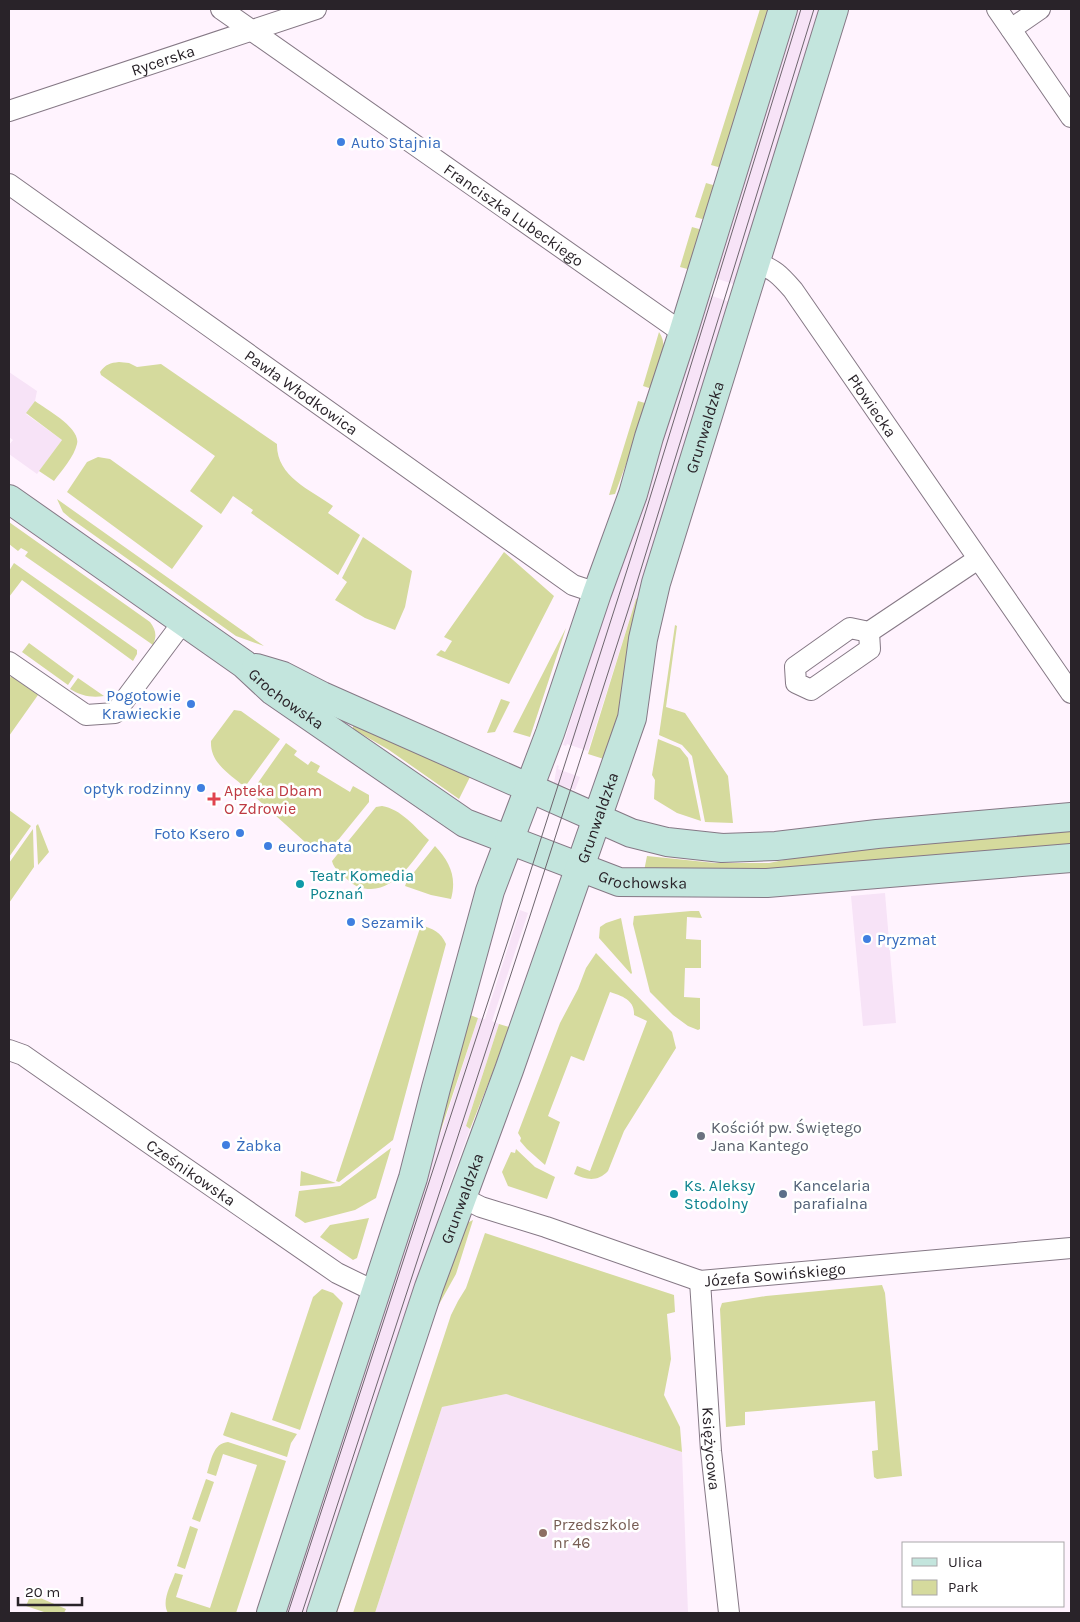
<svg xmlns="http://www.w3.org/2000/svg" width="1080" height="1622" font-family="Karla,sans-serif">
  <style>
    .built { fill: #f7e3f7 }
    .green { fill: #d5da9d }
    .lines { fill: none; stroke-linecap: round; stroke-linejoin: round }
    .street-casing { stroke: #857885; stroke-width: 22 }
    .secondary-casing { stroke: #857885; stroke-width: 30 }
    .street { stroke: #fff; stroke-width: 20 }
    .secondary { stroke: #c3e5dd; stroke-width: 28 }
    .tram { stroke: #6d656d; stroke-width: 1 }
    .shop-dot { fill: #3f7fe0; stroke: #fff; stroke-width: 2 }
    .health-dot { fill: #e0444e; stroke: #fff; stroke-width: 2 }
    .culture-dot { fill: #0f9aa8; stroke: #fff; stroke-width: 2 }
    .worship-dot { fill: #6b7280; stroke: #fff; stroke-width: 2 }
    .service-dot { fill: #5c6f8a; stroke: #fff; stroke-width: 2 }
    .education-dot { fill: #8d6e63; stroke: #fff; stroke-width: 2 }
    .labels { text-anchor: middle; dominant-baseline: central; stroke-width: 5; stroke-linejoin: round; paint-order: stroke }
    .street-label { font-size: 16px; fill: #292329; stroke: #fff }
    .shop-label { font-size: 16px; fill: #366cbe; stroke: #fff; text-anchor: start }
    .health-label { font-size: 16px; fill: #be3a42; stroke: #fff; text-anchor: start }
    .culture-label { font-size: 16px; fill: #0d838f; stroke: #fff; text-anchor: start }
    .worship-label { font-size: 16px; fill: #5b616d; stroke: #fff; text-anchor: start }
    .service-label { font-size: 16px; fill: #4e5e75; stroke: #fff; text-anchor: start }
    .education-label { font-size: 16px; fill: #785e54; stroke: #fff; text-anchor: start }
  </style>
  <rect width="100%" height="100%" fill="#fff3fe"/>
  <path class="built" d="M795,9h26l-85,276 -24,-8z
    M706,294l24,8 -91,295 -3,2 -48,152 -21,-7 -1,2 -3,-1z
    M9,372l28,19 -2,10 -9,13 36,26 -25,34 -28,-20v-9l4,-5 -4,-3z
    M557,765l2,1 -1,3 22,8 -5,13 -21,-7z
    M885,893l11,130 -33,3 -12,-130z
    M520,910l8,3 -36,108 7,3 -33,102 4,3 -24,65 -25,80 -112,339h-27l154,-482 5,2 37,-115 7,1z
    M506,1394l176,58 6,161h-313l67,-206z"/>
  <path class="green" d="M760,9h11l-48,156 -5,2 -7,-2z
    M706,183l7,2 2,4 -8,28 -5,2 -7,-2z
    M692,227l7,2 3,5 -11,36 -11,-3z
    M659,332c11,16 0,37 -5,53l-5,3 -6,-2z
    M119,362l10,1 8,4 24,-3 116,80c-1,32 33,46 56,62l-5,7 32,22 -22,40 -87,-62 2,-3 -20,-14 -12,18 -31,-23 25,-35 -114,-81 -1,-3c6,-8 10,-9 19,-10z
    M35,401c12,9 46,27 42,43 -3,13 -15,26 -23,37l-15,-10 23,-31 -36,-27z
    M638,401l7,2 2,4 -32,87 -6,1z
    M98,457l12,2 93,67 -31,43 -105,-77 20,-30z
    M57,499l207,147 -28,-10 -166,-118 -7,-6z
    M9,522l141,100c6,8 7,14 3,23l-128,-89 3,-4 -7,-4 -3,3 -9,-7z
    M363,537l49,34 -7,36 -10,23 -30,-12 -30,-18 12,-18 -5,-4z
    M504,552l50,44 -45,88 -73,-29 5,-5 4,2 7,-11 -8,-4z
    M14,563l123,87v4l-4,7 -111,-81 -13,17v-26z
    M639,597l-18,113 -14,50 -19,-6 48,-155z
    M675,625l2,1 -11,81 19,6 43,63 5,47 -28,-1 -13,-66 -10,-11 -23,-10z
    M566,628l-36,109 -17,-5z
    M29,643l45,33 -6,9 -46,-33z
    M11,676l27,19 -29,41v-56z
    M78,678l26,18c-12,2 -23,0 -34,-7z
    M501,699l9,3 -15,30 -8,1z
    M234,710l7,1 39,28 -33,45 -2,1 -4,-1c-14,-12 -31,-22 -30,-43z
    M355,725l116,50 -12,24 -70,-49 -36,-21v-3z
    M658,739l22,9 8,10 13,63 -24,-8 -23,-14 1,-19 -3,-5z
    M286,743l11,8 -3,4 14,10 3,-4 9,5 -3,6 33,20 3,-6 16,9v7l-39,48 -6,4 -8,-2 -63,-57v-5z
    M382,806c19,3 33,21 47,34 -15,19 -31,48 -58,49 -9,0 -15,-2 -22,-8 -6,-6 -15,-11 -17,-20l44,-54z
    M9,810l22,16 -22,31z
    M38,824l11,28 -11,13 -2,-39z
    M1071,827v18l-308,28 -119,-2 3,-15 68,7h54l55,-11z
    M33,829l1,38 -25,36v-40z
    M435,846c15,16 22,31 16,53l-20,-4 -26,-9 2,-5z
    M691,911h8l3,7 -15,-1 -1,22 15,1v28h-16l-1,29 16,1v31l-2,1 -10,-4 -15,-11 -23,-23 -17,-68 1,-8z
    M621,918l11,55 -1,1 -32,-36 1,-11 6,-4z
    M421,925c12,4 20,7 25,19l-53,196 -54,42 -3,-1z
    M596,953l76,79 4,16 -52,83 -16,40c-10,11 -22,9 -34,3l3,-8 13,5 57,-150 -13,-6c1,-15 -12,-19 -24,-23l-26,69 -13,-5 -23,60 12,6 -15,43 -18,-16 -7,-8 1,-3 -3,-5 42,-110 18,-34 8,-21z
    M470,1015l8,3 -38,115 -4,-2z
    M499,1024l10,3 -17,47 -22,55 -4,-3z
    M391,1148l-15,50 -21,12 -50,13 -10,-7 4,-25 41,-5z
    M516,1149l19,18 20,10 -8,22 -39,-13 -6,-14 9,-20 4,1z
    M301,1171l35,12 -36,3z
    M369,1218l-12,40 -4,2 -33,-23 10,-12z
    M473,1220l-17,54 -19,34 -100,305h-4l116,-353 18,-37z
    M485,1233l189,62 1,17 -8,2 4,45 -7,36 16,32 2,25 -176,-58 -64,13 -67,206h-22l98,-298 7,-14 8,-13z
    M882,1285l3,8 17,183 -25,3 -3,-2 -2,-26 6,-1 -3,-49 -130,11v13l-19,2 -6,-118 2,-6 44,-7z
    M322,1289l11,4 10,10 -43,127 -28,-10 41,-123z
    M231,1412l66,22 -6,9 -4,14 -62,-21 -2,-1z
    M228,1442l58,19 -50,152h-68c-7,-12 3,-28 7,-40l8,2 -7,22 34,11 47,-143 -34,-11 -7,22 -9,-3c4,-12 6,-30 21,-31z
    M206,1479l8,3 -14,40 -8,-3z
    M190,1526l8,3 -13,40 -8,-3z
    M31,1594l35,15 -2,4h-17l-21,-7z"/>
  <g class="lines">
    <g class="street-casing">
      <g id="street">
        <path id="s1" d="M221,9l462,324"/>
        <path d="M997,9l74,108"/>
        <path d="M1011,29l29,-20"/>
        <path id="s2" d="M9,111l307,-102"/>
        <path id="s3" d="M9,184l564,401 24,8"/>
        <path id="s4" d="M755,262c20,8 24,12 38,28l278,403"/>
        <path d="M869,632l1,17 -59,41 -15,-7 -1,-16 55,-39 19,4 109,-73"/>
        <path d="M9,662l77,53 29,-2 68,-91"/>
        <path id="s5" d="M9,1050l14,5 126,88 188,130 39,19"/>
        <path id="s6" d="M461,1197l20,10 65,20 154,54 371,-33"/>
        <path id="s7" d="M700,1281l11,170 18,162"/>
      </g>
    </g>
    <g class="secondary-casing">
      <g id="secondary">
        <path id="s8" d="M9,499l235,165 29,27 192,132 154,59 148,1 304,-25"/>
        <path d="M256,668l27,8 39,20 309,137 36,9 55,6 54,-2 101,-12 194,-17"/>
        <path d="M271,1613l142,-435 23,-90 54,-197 60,-158 47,-140 36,-99 16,-57 34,-104 100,-324"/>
        <path id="s9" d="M321,1613l108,-326 80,-217 123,-352 11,-79 13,-56 178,-574"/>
      </g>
    </g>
    <use href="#street" class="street"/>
    <use href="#secondary" class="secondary"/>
    <path class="tram" d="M288,1613l233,-712 123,-384 157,-508
      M302,1613l227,-694 104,-324 181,-586"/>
  </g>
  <g class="shop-dot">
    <circle cx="341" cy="142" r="5"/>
    <circle cx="191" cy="704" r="5"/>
    <circle cx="201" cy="788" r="5"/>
    <circle cx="240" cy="833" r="5"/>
    <circle cx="268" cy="846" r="5"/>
    <circle cx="351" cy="922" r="5"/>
    <circle cx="867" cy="939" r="5"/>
    <circle cx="226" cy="1145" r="5"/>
  </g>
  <path class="health-dot" d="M211.5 791.5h5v5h5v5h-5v5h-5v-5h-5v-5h5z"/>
  <g class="culture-dot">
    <circle cx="300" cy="884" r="5"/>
    <circle cx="674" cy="1194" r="5"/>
  </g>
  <circle class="worship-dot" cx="701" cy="1136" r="5"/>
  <circle class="service-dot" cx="783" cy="1194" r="5"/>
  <circle class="education-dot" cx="543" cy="1533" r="5"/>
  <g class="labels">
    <g class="street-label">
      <text stroke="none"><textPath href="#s2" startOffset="162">Rycerska</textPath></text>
      <text stroke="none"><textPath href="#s1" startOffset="358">Franciszka Lubeckiego</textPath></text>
      <text stroke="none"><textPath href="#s3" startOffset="359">Pawła Włodkowica</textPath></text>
      <text stroke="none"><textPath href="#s4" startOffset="188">Płowiecka</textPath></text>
      <text stroke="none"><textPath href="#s9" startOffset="1248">Grunwaldzka</textPath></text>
      <text stroke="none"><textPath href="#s8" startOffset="342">Grochowska</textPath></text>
      <text stroke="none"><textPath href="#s9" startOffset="842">Grunwaldzka</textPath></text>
      <text stroke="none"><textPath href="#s8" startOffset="748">Grochowska</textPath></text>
      <text stroke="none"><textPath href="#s5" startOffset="220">Cześnikowska</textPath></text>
      <text stroke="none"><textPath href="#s9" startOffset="438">Grunwaldzka</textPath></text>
      <text stroke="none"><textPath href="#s6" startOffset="329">Józefa Sowińskiego</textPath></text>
      <text stroke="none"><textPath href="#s7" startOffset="168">Księżycowa</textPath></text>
    </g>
    <g class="shop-label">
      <text x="351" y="142">Auto Stajnia</text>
      <text x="181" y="695" text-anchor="end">Pogotowie<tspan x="181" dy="18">Krawieckie</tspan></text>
      <text x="191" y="788" text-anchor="end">optyk rodzinny</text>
      <text x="230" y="833" text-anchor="end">Foto Ksero</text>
      <text x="278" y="846">eurochata</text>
      <text x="361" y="922">Sezamik</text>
      <text x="877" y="939">Pryzmat</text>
      <text x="236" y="1145">Żabka</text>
    </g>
    <g class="health-label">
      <text x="224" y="790">Apteka Dbam<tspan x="224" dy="18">O Zdrowie</tspan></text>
    </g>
    <g class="culture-label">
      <text x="310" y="875">Teatr Komedia<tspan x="310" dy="18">Poznań</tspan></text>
      <text x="684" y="1185">Ks. Aleksy<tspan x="684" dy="18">Stodolny</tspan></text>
    </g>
    <g class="worship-label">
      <text x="711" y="1127">Kościół pw. Świętego<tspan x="711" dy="18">Jana Kantego</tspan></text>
    </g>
    <g class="service-label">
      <text x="793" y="1185">Kancelaria<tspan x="793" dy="18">parafialna</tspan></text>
    </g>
    <g class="education-label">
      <text x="553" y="1524">Przedszkole<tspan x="553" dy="18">nr 46</tspan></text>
    </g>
  </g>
  <rect width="1080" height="1622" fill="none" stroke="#292329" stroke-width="20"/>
  <rect x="902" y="1542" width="162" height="65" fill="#ffffff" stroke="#a9a7a9"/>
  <rect x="912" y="1558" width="25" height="8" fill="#c3e5dd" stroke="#a9a7a9"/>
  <text x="948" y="1567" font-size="15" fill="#292329">Ulica</text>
  <rect x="912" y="1580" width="25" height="15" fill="#d5da9d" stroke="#a9a7a9"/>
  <text x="948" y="1592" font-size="15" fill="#292329">Park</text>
  <path d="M18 1597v8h64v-8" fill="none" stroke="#292329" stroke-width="2.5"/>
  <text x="25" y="1597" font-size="15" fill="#292329" stroke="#ffffff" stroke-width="4" paint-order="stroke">20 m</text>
</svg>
